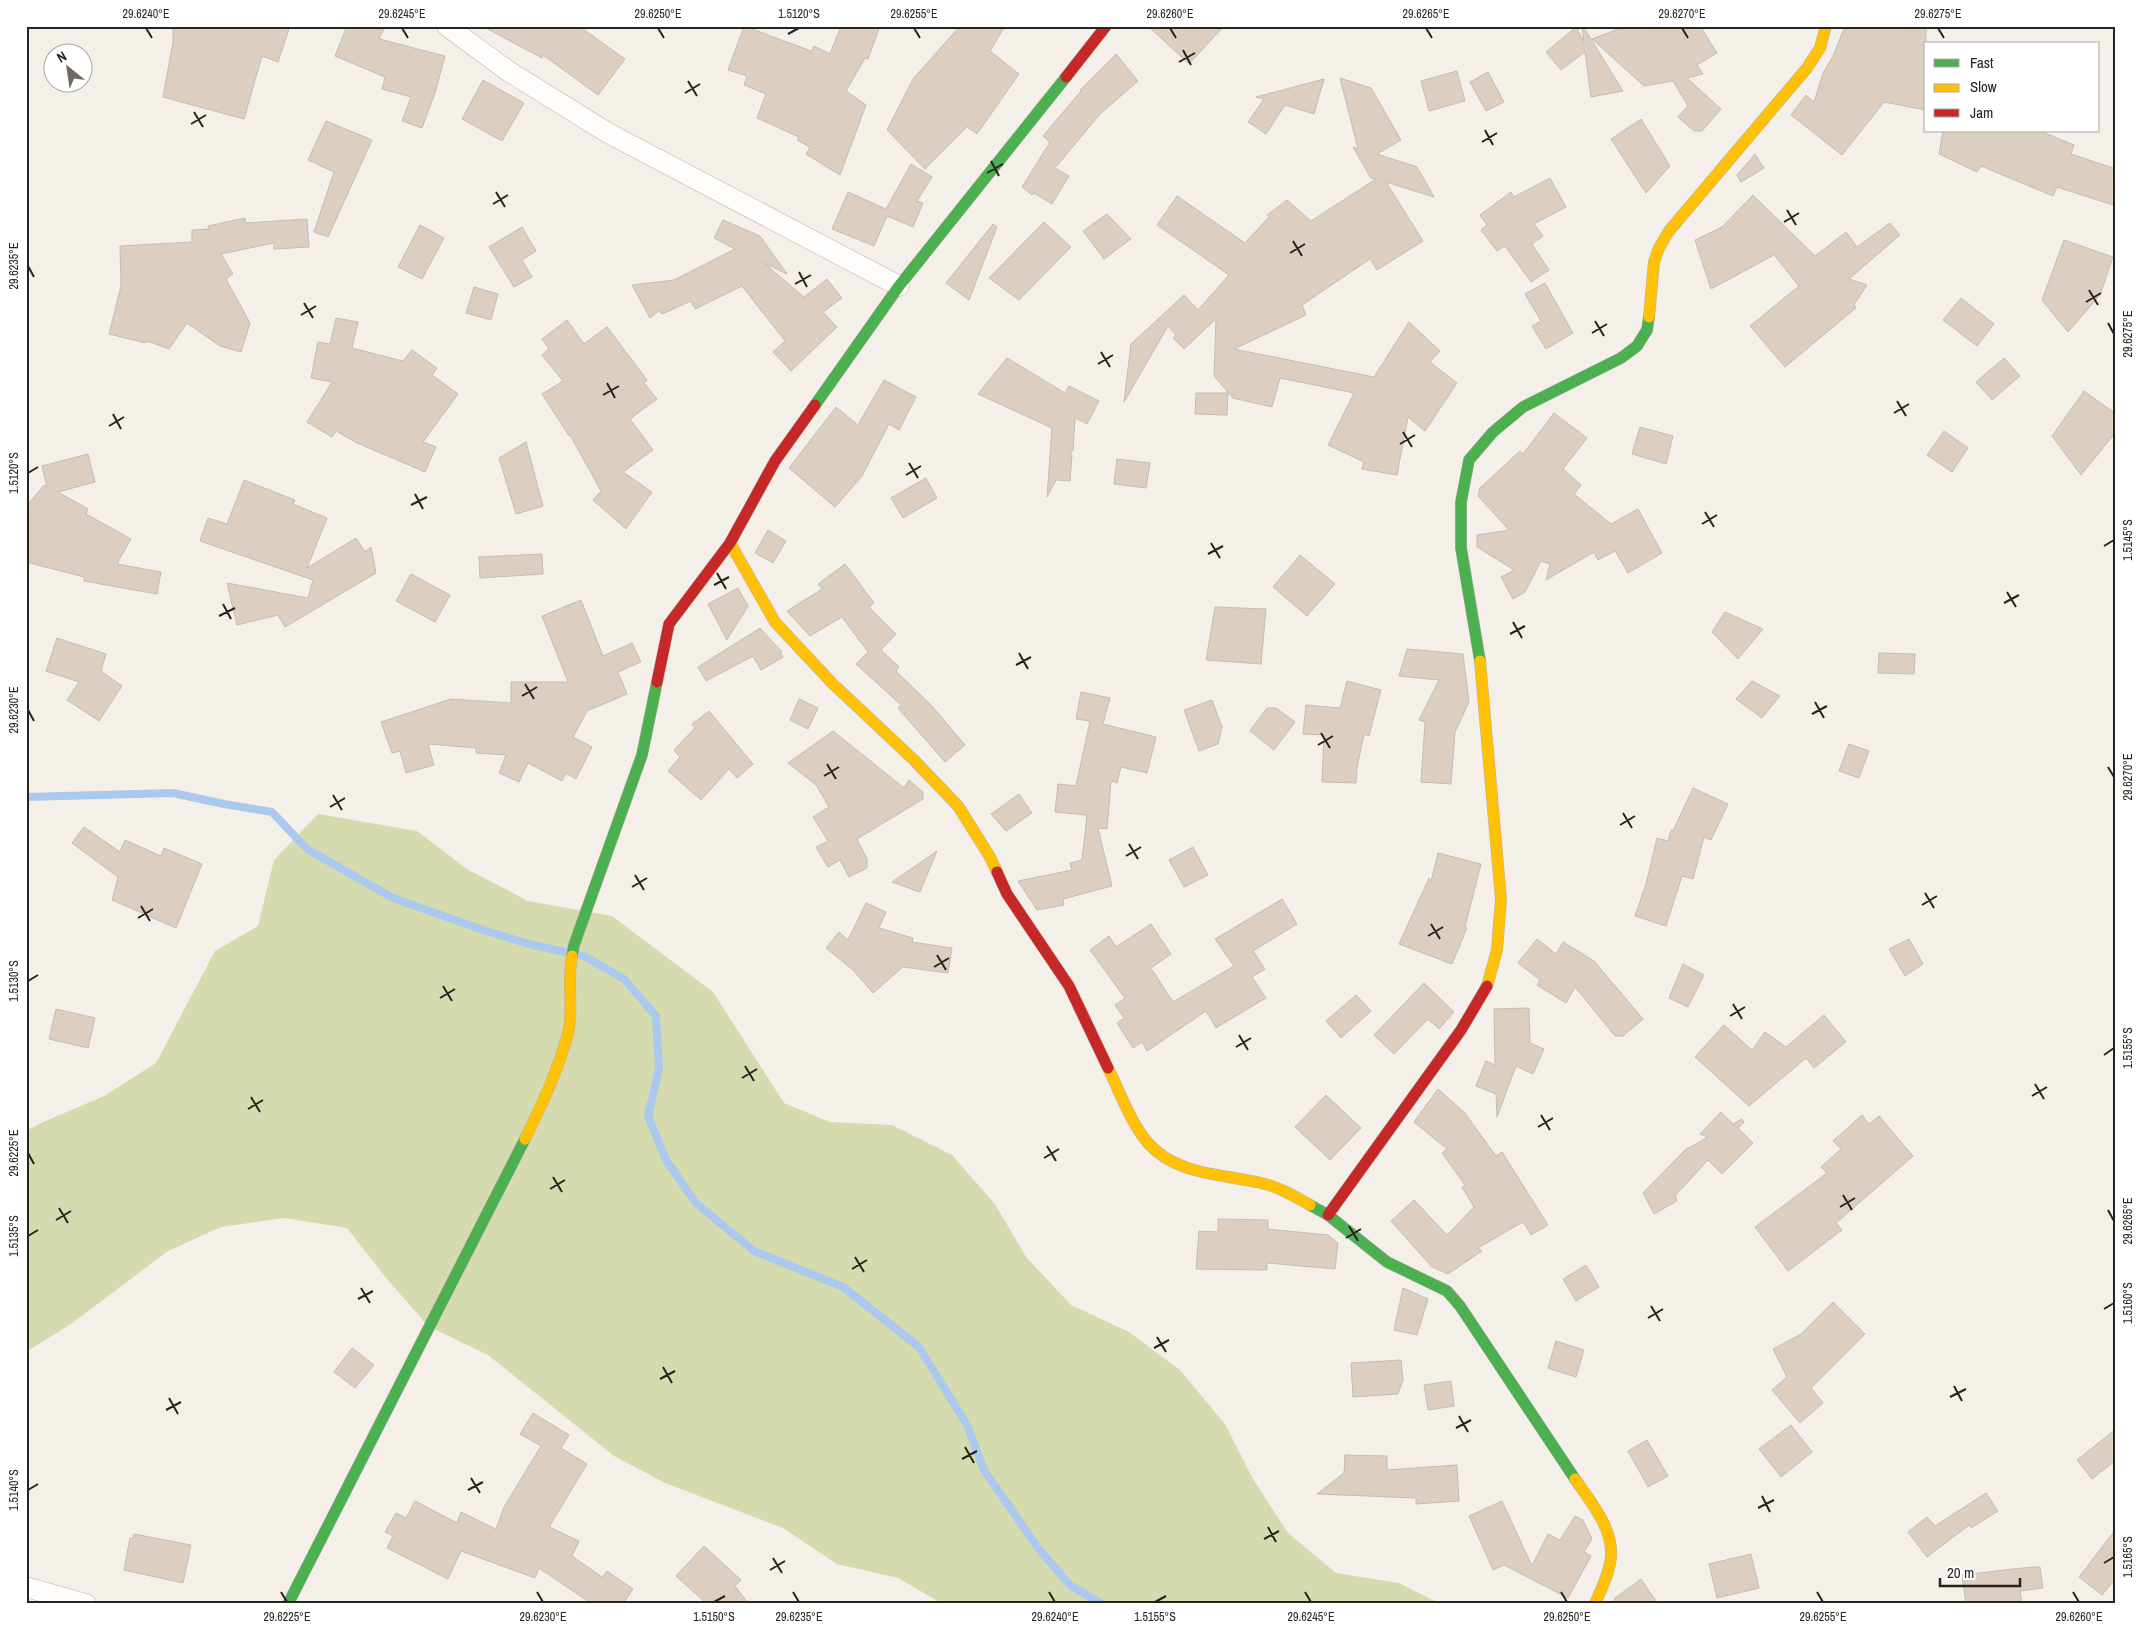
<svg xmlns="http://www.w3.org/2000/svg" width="2142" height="1630" font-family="'Archivo Narrow',sans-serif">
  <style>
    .forest { fill: #d5daaf }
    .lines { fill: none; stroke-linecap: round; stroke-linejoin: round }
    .stream { stroke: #abc8ef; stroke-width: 8 }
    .building { fill: #dccfc1; stroke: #c2bdb8 }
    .street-casing { stroke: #b8b3ae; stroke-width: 21 }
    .fast-casing { stroke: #b8b3ae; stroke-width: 12 }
    .slow-casing { stroke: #b8b3ae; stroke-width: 12 }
    .jam-casing { stroke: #b8b3ae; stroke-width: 12 }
    .street { stroke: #fefdfc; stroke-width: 20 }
    .fast { stroke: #4caf50; stroke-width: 11 }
    .slow { stroke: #ffc107; stroke-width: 11 }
    .jam { stroke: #c62828; stroke-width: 11 }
    .ticks { fill: none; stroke: #27231e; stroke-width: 2 }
    .neatline { fill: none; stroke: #27231e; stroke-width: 2 }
    .ticks-label { font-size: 12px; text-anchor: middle; fill: #27231e }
  </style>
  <rect width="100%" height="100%" fill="#f5efe9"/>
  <path class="forest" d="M318,814l99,17 50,38 61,32 84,15 101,76 71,111 46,19 62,3 60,30 43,49 31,53 45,48 58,27 51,38 45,54 28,55 35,54 48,40 63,10 42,21h-498l-45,-26 -61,-14 -54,-36 -118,-45 -51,-27 -126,-101 -60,-29 -41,-47 -40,-51 -63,-10 -63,9 -53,24 -97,73 -45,28v-221l15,-8 63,-27 52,-33 59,-112 43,-25 16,-66z"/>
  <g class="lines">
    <path class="stream" d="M26,797l147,-4 51,11 48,8 35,37 86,49 93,33 47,14 51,11 40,23 32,37 3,53 -11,47 18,44 30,43 58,48 89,36 76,60 48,78 17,45 54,78 32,37 32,19"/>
  </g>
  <path class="building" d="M173,26h117l-12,36 -16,-6 -18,63 -81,-22 10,-55z
    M347,26h38l-6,13 66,17 -10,37 -13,35 -20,-7 9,-24 -29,-8 3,-12 -50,-21z
    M482,26h97l46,33 -27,36 -55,-40 -1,3z
    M744,26l67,25 3,-5 16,8 11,-28h39l-12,33 -3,-1 -19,33 20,14 -26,70 -34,-21 4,-7 -13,-7 2,-3 -42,-19 9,-24 -22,-9 3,-9 -19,-6z
    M960,26h45l-15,25 29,23 -42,60 -10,-7 -42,42 -38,-39 26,-51z
    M1148,26h76l-35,38z
    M1582,26h1l40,65 -32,6 -6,-45 -24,18 -15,-18 30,-25 8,15z
    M1626,26h74l17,27 -20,12 6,9 -16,4 34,31 -19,22h-8l-16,-14 10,-11 -15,-25 -29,5 -52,-47z
    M1845,26h81v84l-42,-8 -42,53 -51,-40 15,-20 8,7 9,-29 10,-17z
    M1116,54l22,27 -38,33 -45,54 14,8 -17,28 -18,-11 -2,2 -10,-8 28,-45 -7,-6 38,-45 -1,-1z
    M1457,71l8,30 -36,10 -8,-30z
    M1488,72l16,30 -18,9 -16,-29z
    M1340,78l31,10 30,52 -24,14 40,13 17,30 -48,-15 37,59 -46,29 -7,-11 -68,46 4,10 -72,34 140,28 35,-55 31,29 -10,11 27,21 -32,48 -17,-14 -11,58 -35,-6 2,-7 -36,-17 26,-52 -74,-15 -8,29 -39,-9 -19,-22 2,-57 -32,30 -11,-11 3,-3 -8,-9 -44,76 7,-58 53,-49 14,15 31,-35 -72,-50 20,-29 68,47 24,-26 -2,-2 20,-15 24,21 65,-42 -5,-1 -18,-31 5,2z
    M1324,79l-10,35 -29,-9 -19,29 -18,-12 16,-23 -8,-2z
    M483,80l41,23 -22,38 -40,-22z
    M1641,119l29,47 -24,27 -35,-54z
    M326,121l46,19 -44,97 -14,-5 20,-60 -26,-12z
    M1943,131h97l34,14 -3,9 45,15v37l-59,-19 -4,9 -72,-30 -4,6 -38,-18z
    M1755,154l9,14 -23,14 -4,-7z
    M911,164l21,13 -15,24 6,2 -10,24 -26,-11 -13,30 -42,-17 16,-37 38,17z
    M1550,178l16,29 -32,17 9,12 -11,8 17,26 -18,12 -26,-36 -8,5 -16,-21 6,-5 -7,-10 31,-23 3,5z
    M1753,195l62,61 31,-24 11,15 33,-24 10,12 -51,44 18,6 -13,20 2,3 -71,59 -35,-41 49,-40 -25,-31 -63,34 -16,-49 27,-13z
    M1107,214l24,25 -27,20 -21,-28z
    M245,218l1,5 61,-4 2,28 -35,2v-6l-53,11 12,20 -7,5 24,44 -9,29 -21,-6 -33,-23 -18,26 -22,-8 -1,2 -37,-9 12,-48 -1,-40 72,-4v-12l17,-1 -1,-3z
    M723,220l37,16 27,38 -23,-11 40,34 23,-18 15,19 -19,14 14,15 -46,44 -18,-19 12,-11 -43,-55 -47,23 -4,-8 -29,13 -3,-3 -9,7 -18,-33 42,-5 61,-31 -21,-11z
    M1044,222l27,25 -52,53 -30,-22z
    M993,224l4,3 -28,73 -23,-17z
    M420,225l24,13 -22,41 -24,-12z
    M522,227l14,24 -14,9 10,17 -18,10 -25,-40z
    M2064,240l49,17 -13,38 -32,37 -26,-32z
    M1545,283l28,50 -27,16 -14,-23 9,-5 -16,-27z
    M474,287l24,7 -7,26 -25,-7z
    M1961,298l33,26 -17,22 -34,-26z
    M336,318l22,4 -6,26 51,13 9,-11 25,18 -5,7 26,19 -35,48 13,5 -11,25 -68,-29 -21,-12 -4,6 -25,-15 25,-40 -21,-4 7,-36 12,2z
    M567,320l17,24 23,-17 40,53 -3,3 13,16 -27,20 23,31 -30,22 29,20 -26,37 -33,-29 8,-9 -31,-56 -1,1 -27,-42 21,-13 -21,-26 7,-6 -7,-10z
    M1007,358l58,35 4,-7 30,15 -12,23 -12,-6 -2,32 -3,4 2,1 -2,26 -14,-1 -9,17 5,-69 -74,-34z
    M2004,358l16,18 -28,24 -16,-18z
    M884,380l32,17 -17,33 -10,-6 -27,52 -27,31 -46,-39 47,-61 22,18z
    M2084,391l32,23v18l-35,43 -29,-39z
    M1196,393h32l-1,22 -32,-1z
    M1554,413l33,25 -24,31 18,16 -7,9 37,30 27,-15 24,44 -34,20 -13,-22 -17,9 -4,-8 -48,28 4,-16 -9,-3 -16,31 -12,7 -12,-22 13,-7 -37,-23v-12l32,-5 -31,-34 2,-8 40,-37 3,3z
    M1640,427l33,9 -7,28 -34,-10z
    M1944,431l24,17 -16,24 -25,-17z
    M526,442l17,64 -27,8 -17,-56z
    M88,454l7,28 -37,10 30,17 -2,5 45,25 -14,25 44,8 -4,22 -73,-13v-4l-58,-15v-55l18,-22 3,2 -5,-21z
    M1117,459l33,4 -4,25 -32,-4z
    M926,478l11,20 -34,20 -12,-20z
    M244,480l51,20 -2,4 34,14 -20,50 49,-30 9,14 6,-5 5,26 -91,54 -7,-12 -41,10 -10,-42 81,15 5,-18 -113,-39 8,-23 19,6z
    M768,530l18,11 -13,22 -18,-10z
    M542,554l1,20 -63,4 -1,-21z
    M1300,555l35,29 -28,32 -34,-29z
    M845,564l29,39 -5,4 27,27 -15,16 18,17 -3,4 36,35 33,39 -20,17 -47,-54 3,-3 -45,-41 12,-12 -26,-35 -32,19 -23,-25 35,-22 -4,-5z
    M411,574l39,21 -15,27 -39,-21z
    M738,588l10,18 -21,34 -19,-36z
    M581,600l22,56 29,-13 9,19 -23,10 9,22 -40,17 -14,26 19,10 -16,32 -10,-6 -4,8 -34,-18 -9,19 -20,-9 7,-18 -30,-2v-5l-48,-4 6,21 -28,8 -6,-22 -8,2 -11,-31 70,-23 60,4v-21h57l-26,-66z
    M1215,607l51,2 -5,55 -55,-4z
    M1725,612l38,17 -25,30 -26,-27z
    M760,628l22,24 -2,1 3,4 -22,13 -8,-14 -47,25 -8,-14z
    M57,638l49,16 -5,17 21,15 -23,35 -32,-21 12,-18 -33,-11z
    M1407,649l56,5 6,48 -14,30 -4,52 -30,-2 4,-60 -6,-2 20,-40 -40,-4z
    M1879,653l36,1 -1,20 -36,-1z
    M1347,681l34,9 -12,46 -5,-2 -7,34 -1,15 -34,-1 2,-47 -21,-1 3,-29 34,3z
    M1752,681l28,15 -18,22 -26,-19z
    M1081,692l29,6 -7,26 53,13 -9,36 -26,-6 -4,16 -6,-2 -4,48 -9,-1 14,58 -49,13 1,6 -27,5 -19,-29 54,-11 -2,-7 12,-3 5,-45 -32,-3 3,-28 18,2 14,-65 -14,-2z
    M799,699l19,9 -10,21 -18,-9z
    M1212,700l10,27 -4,17 -19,7 -15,-41z
    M1267,708h9l19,14 -21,28 -24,-19z
    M709,711l44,53 -16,14 -8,-9 -28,31 -33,-29 12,-14 -6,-7 21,-22 -3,-4z
    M833,731l71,57 5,-8 14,12v7l-66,40 10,20v9l-18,9 -9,-17 -12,7 -12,-20 12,-6 -15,-24 16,-10 -13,-22 -28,-22z
    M1849,744l20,7 -10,27 -20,-7z
    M1693,788l35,16 -17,36 -7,-3 -11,42 -11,-3 -16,50 -31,-10 11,-32 11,-46 11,3 3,-11 2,1z
    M1019,794l13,19 -26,18 -15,-17z
    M84,827l36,25 5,-12 36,16 3,-8 38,16 -26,64 -64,-28 6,-23 -46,-34z
    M1193,847l15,28 -24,12 -15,-27z
    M937,851l-17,41 -28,-10z
    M1438,853l43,11 -16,63 2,1 -15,36 -53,-20 30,-66 2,4z
    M1282,899l15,25 -44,27 12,18 -13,8 14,21 -50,30 -10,-17 -59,40 -5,-9 -9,6 -16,-25 7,-5 -9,-13 10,-7 -35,-48 19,-14 7,11 35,-23 20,30 -20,14 22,34 61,-36 -19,-27z
    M866,903l20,9 -7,16 34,10 -1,4 40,6 -4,25 -45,-6 -30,26 -20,-23 -27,-22 13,-16 9,8z
    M1537,939l19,15 7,-12 31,19 49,58 -20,17h-8l-40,-49 -9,16 -29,-18 3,-5 -22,-17z
    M1909,939l14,25 -18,12 -16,-27z
    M1683,964l21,11 -16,32 -19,-9z
    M1424,983l30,29 -15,17 -11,-10 -34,35 -20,-19z
    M1356,995l15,16 -30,27 -15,-17z
    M1529,1008l1,35 14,6 -11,25 -17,-8 -19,51 -1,-23 -20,-8 10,-25 9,4 -1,-56z
    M56,1009l39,9 -7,30 -39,-9z
    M1824,1015l22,27 -32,26 -8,-10 -57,48 -54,-49 29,-32 28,25 13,-18 21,15z
    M1438,1089l26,23 32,44 6,-4 46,73 -17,10 -8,-13 -45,26 4,3 -34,23 -16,-7 -41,-46 23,-21 33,35 27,-28 -12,-20 3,-2 -23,-32 5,-4 -33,-27z
    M1326,1095l35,33 -31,32 -35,-33z
    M1721,1112l12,12 9,-5 2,3 -6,6 15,15 -31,31 -14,-14 -33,36 2,5 -23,13 -11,-21 42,-43 23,-13 -8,-3z
    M1862,1115l7,9 10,-8 34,40 -77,67 6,7 -54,41 -33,-44 72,-54 -6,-6 20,-18 -8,-8z
    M1218,1219l50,1v9l60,6 10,8 -3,26 -68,-6v7l-71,-1 3,-38 19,1z
    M1586,1265l13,22 -23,14 -13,-22z
    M1403,1288l25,11 -11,36 -23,-5z
    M1833,1302l32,32 -54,54 12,15 -23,20 -28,-33 15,-13 -14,-28 28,-15z
    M1556,1341l28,9 -8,27 -28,-9z
    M352,1348l22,17 -19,23 -21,-16z
    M1401,1360l2,20 -5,14 -45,3 -2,-34z
    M1451,1381l3,25 -26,4 -4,-25z
    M533,1413l36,22 -8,13 26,16 -38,63 30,14 -7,15 30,21 5,-6 26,18 -10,15h-31l-53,-36 -4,10 -74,-27 -13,28 -61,-31 6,-12 -8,-4 11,-19 10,5 9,-17 42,22 4,-11 35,17 8,-22 37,-61 -21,-12z
    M1791,1425l21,27 -31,25 -22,-28z
    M2116,1429v31l-24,19 -15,-19z
    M1647,1440l21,36 -20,11 -20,-36z
    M1345,1455l42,1v14l70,-5 2,36 -43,3v-6l-99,-4 27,-21z
    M1986,1493l12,18 -27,17 -2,-3 -42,32 -19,-25 19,-15 8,9z
    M1502,1501l30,65 16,-32 12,6 15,-24 8,4 9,19 -8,13 7,4 -23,42 -64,-33 -11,5 -24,-54z
    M2116,1529v49l-14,17 -23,-18z
    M134,1534l57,11 -8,38 -59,-13 6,-32h3z
    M704,1546l37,34 -6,6 14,18h-42l-31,-28z
    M1751,1554l8,34 -42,10 -8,-34z
    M2031,1567h9l3,21 -23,3 2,13h-56l-4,-29z
    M1641,1579l17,25h-46l3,-6z"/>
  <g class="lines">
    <g class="street-casing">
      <path id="street" d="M447,26l61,45 100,62 291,153
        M26,1587l60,17"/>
    </g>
    <g class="fast-casing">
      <path id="fast" d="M815,405l84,-119 167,-209
        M1480,661l-19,-113v-46l8,-42 24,-28 30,-25 98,-49 16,-12 10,-16 2,-13
        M572,956l2,-11 68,-190 15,-73
        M1310,1205l18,10 59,47 60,29 13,15 115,173
        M288,1604l237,-465"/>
    </g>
    <g class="slow-casing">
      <path id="slow" d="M1649,317l5,-55 5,-14 10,-17 138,-163 13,-20 6,-22
        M730,543l45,79 57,61 82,77 44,46 32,51 7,15
        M1480,661l21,238 -4,51 -10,36
        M1108,1068c12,24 22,54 40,75 28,32 74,31 113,40 18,4 33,13 49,22
        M525,1139c17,-35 35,-72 44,-110 4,-23 -2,-49 3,-73
        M1575,1479c15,22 38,49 36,77 -1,17 -10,33 -16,48"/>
    </g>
    <g class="jam-casing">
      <path id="jam" d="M1066,77l40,-51
        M657,682l12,-58 61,-81 45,-82 40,-56
        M997,872l10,22 62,92 39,82
        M1328,1215l133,-185 26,-44"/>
    </g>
    <use href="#street" class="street"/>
    <use href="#fast" class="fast"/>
    <use href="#slow" class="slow"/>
    <use href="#jam" class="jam"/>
  </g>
  <path class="ticks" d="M146,28l6,10M402,28l6,10M658,28l6,10M914,28l6,10M1170,28l6,10M1426,28l6,10M1682,28l6,10M1938,28l6,10M788,34l11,-6M1183,50l8,15M1179,62l16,-9M688,81l9,15M685,93l15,-9M194,112l9,15M191,124l15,-9M1485,130l8,15M1482,142l15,-9M991,161l8,15M987,173l16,-9M496,192l9,15M493,204l15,-9M1787,210l9,15M1784,222l15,-9M1293,241l9,15M1290,253l15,-9M28,266l6,11M799,272l8,15M795,284l16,-9M2089,290l9,15M2086,302l15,-9M304,303l9,15M301,315l15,-9M1595,321l9,15M2108,323l6,11M1592,333l15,-9M1101,352l9,15M1098,364l15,-9M607,383l8,15M603,395l16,-9M1897,401l9,15M1894,413l15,-9M113,414l8,15M109,426l15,-9M1403,432l9,15M1400,444l15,-9M909,463l9,15M28,473l10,-6M906,475l15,-9M415,494l8,15M411,505l16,-8M1705,512l9,15M1702,524l15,-9M1211,543l9,15M2104,546l10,-6M1208,554l15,-8M717,573l9,16M714,585l15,-8M2007,592l9,15M2004,603l15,-8M223,604l8,15M219,616l16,-8M1513,622l9,16M1510,634l15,-8M1019,653l9,16M1016,665l15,-8M525,684l9,15M522,696l15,-9M1815,702l9,16M28,710l6,11M1812,714l15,-8M1321,733l9,15M1318,745l15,-9M827,764l9,15M2108,767l6,10M824,776l15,-9M333,795l9,15M330,807l15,-9M1623,813l9,15M1620,825l15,-9M1129,844l9,15M1126,856l15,-9M635,875l9,15M632,887l15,-9M1925,893l9,15M1922,905l15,-9M141,906l9,15M138,918l15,-9M1431,924l9,15M1428,936l15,-9M937,955l9,15M934,967l15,-9M28,981l10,-6M443,986l9,15M440,998l15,-9M1733,1004l9,15M1730,1016l15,-9M1239,1035l9,15M1236,1047l15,-9M2104,1055l10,-7M745,1066l9,15M742,1078l15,-9M2035,1084l9,15M2032,1096l15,-9M251,1097l9,15M248,1109l15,-9M1541,1115l9,15M1538,1127l15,-9M1047,1146l9,15M28,1153l6,11M1044,1158l15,-9M553,1177l9,15M550,1189l15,-9M1843,1195l9,15M1840,1207l15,-9M59,1208l9,15M2108,1210l6,11M56,1220l15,-9M1349,1226l9,15M28,1236l10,-6M1346,1238l15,-9M855,1257l9,15M852,1269l15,-9M361,1288l9,15M358,1299l15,-8M1651,1306l9,15M2104,1309l10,-6M1648,1318l15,-9M1157,1337l9,15M1154,1348l15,-8M663,1367l9,16M660,1379l15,-8M1954,1386l8,15M1950,1397l16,-8M169,1398l9,16M166,1410l15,-8M1459,1416l9,16M1456,1428l15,-8M965,1447l9,16M962,1459l15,-8M471,1478l9,15M28,1490l10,-6M468,1490l15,-8M1762,1496l8,16M1758,1508l16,-8M1268,1527l8,15M1264,1539l15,-8M773,1558l9,15M2104,1563l10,-6M770,1570l15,-9M281,1592l6,10M537,1592l6,10M793,1592l6,10M1049,1592l6,10M1305,1592l6,10M1561,1592l6,10M1817,1592l6,10M2073,1592l6,10M714,1602l11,-6M1155,1602l11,-6"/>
  <rect width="2142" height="1630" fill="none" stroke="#ffffff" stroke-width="55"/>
  <rect x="1924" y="42" width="175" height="90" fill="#ffffff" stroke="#a9a7a5"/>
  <rect x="1934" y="59" width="25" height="8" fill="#4caf50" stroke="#a9a7a5"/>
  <text x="1970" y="68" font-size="15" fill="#27231e">Fast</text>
  <rect x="1934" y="84" width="25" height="8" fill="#ffc107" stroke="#a9a7a5"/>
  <text x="1970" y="92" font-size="15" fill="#27231e">Slow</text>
  <rect x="1934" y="109" width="25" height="8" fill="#c62828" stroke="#a9a7a5"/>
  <text x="1970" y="118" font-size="15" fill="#27231e">Jam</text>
  <g transform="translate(68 68) rotate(330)"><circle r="24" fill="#ffffff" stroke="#a9a7a5"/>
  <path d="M0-4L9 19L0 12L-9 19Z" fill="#6f6a65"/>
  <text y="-8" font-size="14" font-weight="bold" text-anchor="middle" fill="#27231e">N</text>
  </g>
  <path d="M1940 1578v8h80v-8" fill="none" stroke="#27231e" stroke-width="2.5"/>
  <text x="1947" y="1578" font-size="15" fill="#27231e" stroke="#ffffff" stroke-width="4" paint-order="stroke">20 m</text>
  <rect x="28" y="28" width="2086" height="1574" class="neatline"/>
  <g class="ticks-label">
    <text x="146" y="18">29.6240°E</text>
    <text x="402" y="18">29.6245°E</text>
    <text x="658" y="18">29.6250°E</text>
    <text x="799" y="18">1.5120°S</text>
    <text x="914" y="18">29.6255°E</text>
    <text x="1170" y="18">29.6260°E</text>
    <text x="1426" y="18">29.6265°E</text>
    <text x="1682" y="18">29.6270°E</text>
    <text x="1938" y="18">29.6275°E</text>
    <text transform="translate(14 266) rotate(-90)" y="4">29.6235°E</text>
    <text transform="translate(2128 334) rotate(-90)" y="4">29.6275°E</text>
    <text transform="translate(14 473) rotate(-90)" y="4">1.5120°S</text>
    <text transform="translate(2128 540) rotate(-90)" y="4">1.5145°S</text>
    <text transform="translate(14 710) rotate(-90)" y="4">29.6230°E</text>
    <text transform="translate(2128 777) rotate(-90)" y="4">29.6270°E</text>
    <text transform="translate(14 981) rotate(-90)" y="4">1.5130°S</text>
    <text transform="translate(2128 1048) rotate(-90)" y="4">1.5155°S</text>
    <text transform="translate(14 1153) rotate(-90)" y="4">29.6225°E</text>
    <text transform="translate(2128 1221) rotate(-90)" y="4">29.6265°E</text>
    <text transform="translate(14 1236) rotate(-90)" y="4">1.5135°S</text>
    <text transform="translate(2128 1303) rotate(-90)" y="4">1.5160°S</text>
    <text transform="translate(14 1490) rotate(-90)" y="4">1.5140°S</text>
    <text transform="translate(2128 1557) rotate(-90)" y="4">1.5165°S</text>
    <text x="287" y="1621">29.6225°E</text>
    <text x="543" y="1621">29.6230°E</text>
    <text x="714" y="1621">1.5150°S</text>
    <text x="799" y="1621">29.6235°E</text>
    <text x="1055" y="1621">29.6240°E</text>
    <text x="1155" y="1621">1.5155°S</text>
    <text x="1311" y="1621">29.6245°E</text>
    <text x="1567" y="1621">29.6250°E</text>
    <text x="1823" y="1621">29.6255°E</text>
    <text x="2079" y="1621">29.6260°E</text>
  </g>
</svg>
